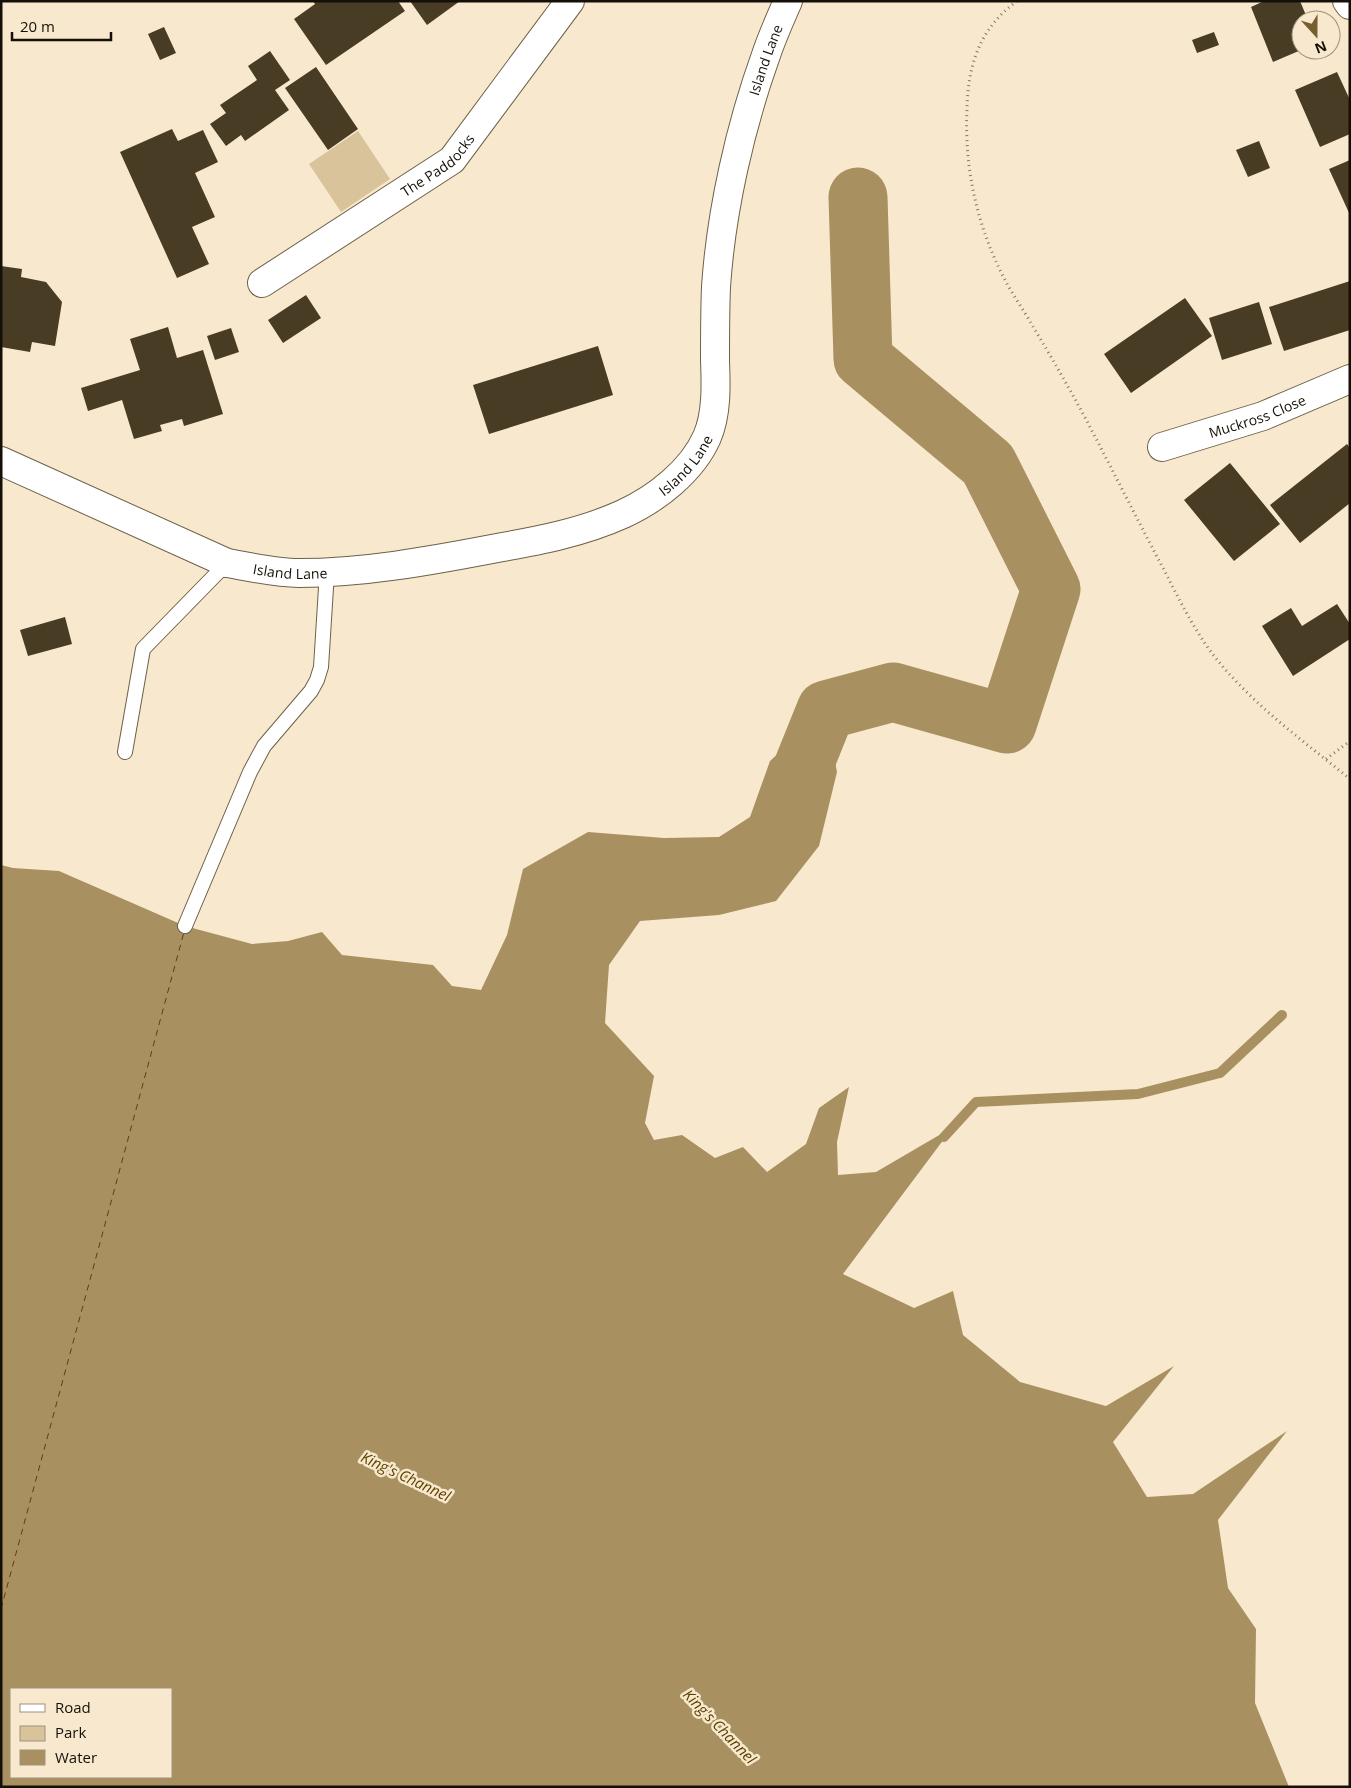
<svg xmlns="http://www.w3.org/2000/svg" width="1351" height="1788" font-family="'Open Sans',sans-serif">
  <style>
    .green { fill: #d9c39a }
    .water { fill: #a99060; fill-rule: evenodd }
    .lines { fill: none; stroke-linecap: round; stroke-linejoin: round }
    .stream { stroke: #a99060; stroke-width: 10 }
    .river { stroke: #a99060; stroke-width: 59 }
    .ferry { stroke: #5c4201; stroke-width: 1; stroke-dasharray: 6 5; stroke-linecap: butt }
    .building { fill: #483c25 }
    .service-casing { stroke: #6d6048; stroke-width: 16 }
    .minor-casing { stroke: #6d6048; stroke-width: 30 }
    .tertiary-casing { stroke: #6d6048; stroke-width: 30 }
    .path { stroke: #827866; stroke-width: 3; stroke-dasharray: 1 4; stroke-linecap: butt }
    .service { stroke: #fff; stroke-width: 14 }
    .minor { stroke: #fff; stroke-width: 28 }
    .tertiary { stroke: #fff; stroke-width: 28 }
    .labels { text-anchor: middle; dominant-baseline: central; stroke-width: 5; stroke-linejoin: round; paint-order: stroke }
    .street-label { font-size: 14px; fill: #151007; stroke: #f8e9ce }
    .water-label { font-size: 15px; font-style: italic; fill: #5c4201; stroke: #f8e9ce }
  </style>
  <rect width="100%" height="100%" fill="#f8e9ce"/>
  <path class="green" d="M358,131l32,48 -49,33 -32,-48z"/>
  <path class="water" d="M826,710l11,62 -18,74 -43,55 -57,14 -79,6 -31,44 -4,58 49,53 -9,47 9,17 28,-5 33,23 28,-11 24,25 39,-28 13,-36 30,-21 -12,55 1,33 38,-3 77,-45 -110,147 71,34 39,-17 10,44 57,47 86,24 68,-40 -61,76 34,55 46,-3 94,-63 -69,89 10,68 28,41 -1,74 34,84h-1288v-922l12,3 46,3 126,55 67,18 36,-3 34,-9 20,23 91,10 19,21 29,4 26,-55 16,-66 65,-37 76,6 55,-1 31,-20 20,-56zM11,1689h160v88h-160z"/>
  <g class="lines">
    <path class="stream" d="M944,1137l32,-35 162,-8 82,-21 62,-58"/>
    <path class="river" d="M795,787l31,-77 67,-18 114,32 44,-135 -63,-125 -125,-105 -5,-162"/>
    <path class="ferry" d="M1,1609l183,-677"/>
  </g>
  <path class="building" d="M313,1h85l7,10 -79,54 -32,-46 21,-15z
    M410,1h50l-33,24z
    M1264,1h36l8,19h-7v30l-28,12 -22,-55z
    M164,27l12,26 -16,7 -12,-26z
    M1214,32l5,13 -22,8 -5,-13z
    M270,51l20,29 -15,10 14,20 -44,31 -4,-6 -15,11 -16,-22 16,-11 -6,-8 37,-25 -9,-14z
    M316,67l42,62 -30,21 -43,-62z
    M1337,72l13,28v34l-30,13 -25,-57z
    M172,129l6,12 25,-11 15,32 -23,11 20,44 -23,10 17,37 -32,14 -57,-126z
    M1259,141l11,27 -22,9 -12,-27z
    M1350,160v55l-21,-46z
    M1,266l21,3 -1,8 25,5 16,20 -7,44 -23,-4 -2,10 -29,-5z
    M1350,281v49l-66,21 -15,-44z
    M306,295l15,23 -38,25 -15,-23z
    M1185,298l27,38 -81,57 -27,-39z
    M1259,302l13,42 -50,16 -13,-42z
    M168,327l9,31 26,-8 20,64 -39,12 -2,-7 -22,6 2,6 -28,8 -12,-39 -34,11 -7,-23 59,-18 -10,-31z
    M231,328l8,24 -24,8 -8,-24z
    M598,346l15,49 -124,39 -16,-49z
    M1347,444l3,4v55l-50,40 -30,-38z
    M1230,463l50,61 -46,37 -50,-61z
    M1337,604l13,20v15l-57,37 -31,-50 29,-18 11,18z
    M65,617l7,27 -44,12 -8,-26z"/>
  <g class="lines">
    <g class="service-casing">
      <path id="service" d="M125,752l18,-103 84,-86
        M185,926l65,-154 14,-26 47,-55 6,-11 4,-13 6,-95"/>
    </g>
    <g class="minor-casing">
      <g id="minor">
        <path d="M1347,1l3,4"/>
        <path id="s1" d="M262,283l190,-123 118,-159"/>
        <path id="s2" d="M1162,447l101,-31 87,-37"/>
        <path d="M1,461l226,102"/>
      </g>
    </g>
    <g class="tertiary-casing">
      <g id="tertiary">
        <path id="s3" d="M227,563c24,4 48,10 72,10 65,0 130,-12 193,-24 45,-8 89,-16 131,-35 33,-15 69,-43 84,-77 10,-23 9,-52 8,-77 0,-24 0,-48 1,-73 5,-75 24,-160 50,-232 6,-18 14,-36 22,-54"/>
      </g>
    </g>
    <path class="path" d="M1017,1c-37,27 -49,63 -50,108 -3,58 10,117 37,169 8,16 19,31 28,47 20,33 39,66 57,100 25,48 49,96 74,143 15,29 29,58 48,84 39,51 90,87 139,127
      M1326,759l24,-18"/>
    <use href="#service" class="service"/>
    <use href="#minor" class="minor"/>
    <use href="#tertiary" class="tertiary"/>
  </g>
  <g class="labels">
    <g class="street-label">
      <text stroke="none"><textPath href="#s3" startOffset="904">Island Lane</textPath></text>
      <text stroke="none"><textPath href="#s1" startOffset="212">The Paddocks</textPath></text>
      <text stroke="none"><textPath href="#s2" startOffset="100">Muckross Close</textPath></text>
      <text stroke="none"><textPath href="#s3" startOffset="484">Island Lane</textPath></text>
      <text stroke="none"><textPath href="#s3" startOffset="64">Island Lane</textPath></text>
    </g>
    <g class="water-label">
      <text transform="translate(406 1476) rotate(25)">King's Channel</text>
      <text transform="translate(720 1726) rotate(46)">King's Channel</text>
    </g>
  </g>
  <rect width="1351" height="1788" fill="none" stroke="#151007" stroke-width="5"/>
  <rect x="10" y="1688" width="162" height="90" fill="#f8e9ce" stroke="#9d927e"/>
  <rect x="20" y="1704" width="25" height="8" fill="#ffffff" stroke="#9d927e"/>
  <text x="55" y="1713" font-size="15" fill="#151007">Road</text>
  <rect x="20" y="1726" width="25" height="15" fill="#d9c39a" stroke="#9d927e"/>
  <text x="55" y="1738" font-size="15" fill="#151007">Park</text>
  <rect x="20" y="1750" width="25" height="15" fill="#a99060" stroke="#9d927e"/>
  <text x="55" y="1763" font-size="15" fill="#151007">Water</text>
  <g transform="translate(1316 35) rotate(159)"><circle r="24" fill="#f8e9ce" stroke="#9d927e"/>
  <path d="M0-4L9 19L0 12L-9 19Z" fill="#765e2f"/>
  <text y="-8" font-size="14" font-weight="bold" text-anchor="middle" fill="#151007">N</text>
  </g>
  <path d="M12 32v8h99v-8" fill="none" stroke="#151007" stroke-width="2.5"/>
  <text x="20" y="32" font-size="15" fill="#151007" stroke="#f8e9ce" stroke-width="4" paint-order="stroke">20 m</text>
</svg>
